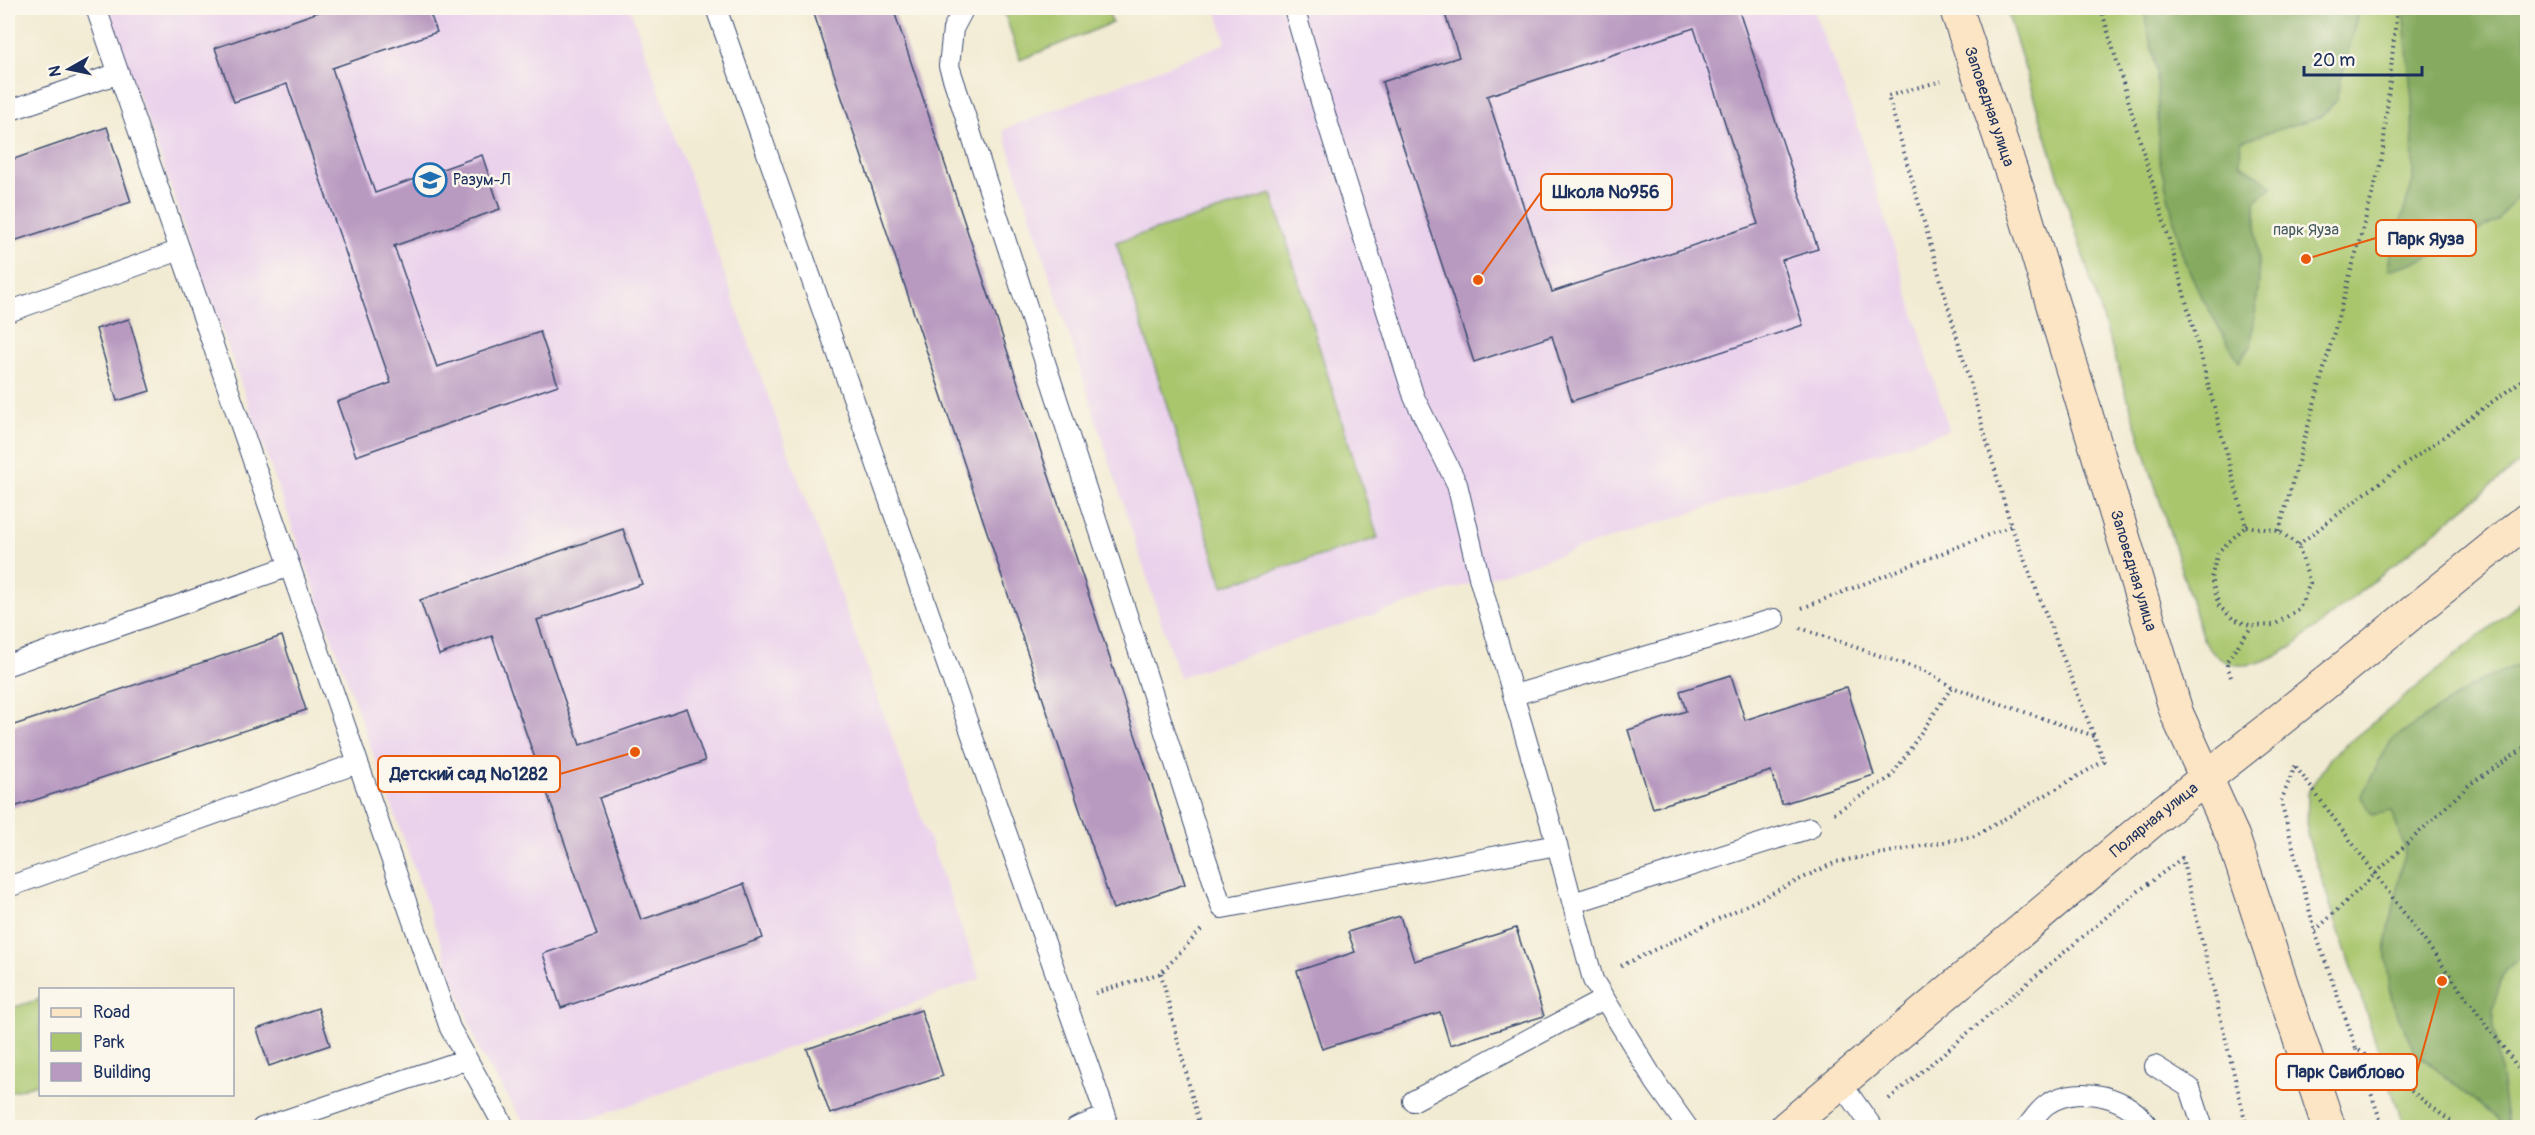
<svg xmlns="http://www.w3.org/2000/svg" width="2535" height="1135" font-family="Pangolin,sans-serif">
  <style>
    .built { fill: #ead1ec }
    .green { fill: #a9c66d; stroke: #627a66; stroke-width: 1.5 }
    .forest { fill: #86ab60; stroke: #506d5f; stroke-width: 1.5 }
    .building { fill: #b899c0; fill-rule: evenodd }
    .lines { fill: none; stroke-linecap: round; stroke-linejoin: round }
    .lane-casing { stroke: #3b4b70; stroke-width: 22 }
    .secondary-casing { stroke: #3b4b70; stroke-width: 35 }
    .path { stroke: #3b4b70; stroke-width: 4; stroke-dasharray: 1.5 4.5; stroke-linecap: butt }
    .lane { stroke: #fff; stroke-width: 20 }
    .secondary { stroke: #fce5c4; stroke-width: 33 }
    .labels { text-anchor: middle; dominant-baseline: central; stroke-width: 5; stroke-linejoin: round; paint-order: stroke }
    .street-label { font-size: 16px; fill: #1b2f5e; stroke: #fbf7ec }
    .poi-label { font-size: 16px; fill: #1b2f5e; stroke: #fbf7ec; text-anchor: start }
    .park-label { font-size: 16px; fill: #465c62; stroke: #fbf7ec }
    .leader { fill: none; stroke: #e8590c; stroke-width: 2 }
    .callout-dot { fill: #e8590c; stroke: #fbf7ec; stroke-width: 2 }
    .callout { fill: #fbf7ec; stroke: #e8590c; stroke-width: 2 }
    .callout-label { font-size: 18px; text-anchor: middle; font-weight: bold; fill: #1b2f5e }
  </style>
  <rect width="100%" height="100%" fill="#fbf7ec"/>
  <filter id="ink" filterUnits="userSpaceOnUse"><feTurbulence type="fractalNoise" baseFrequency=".0167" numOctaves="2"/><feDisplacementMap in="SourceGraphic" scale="12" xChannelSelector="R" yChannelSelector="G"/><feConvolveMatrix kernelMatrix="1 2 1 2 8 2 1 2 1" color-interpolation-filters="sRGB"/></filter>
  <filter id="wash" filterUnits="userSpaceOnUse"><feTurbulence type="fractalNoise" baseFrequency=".008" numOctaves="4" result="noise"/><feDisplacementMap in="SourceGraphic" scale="24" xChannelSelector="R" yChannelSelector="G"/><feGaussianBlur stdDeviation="1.35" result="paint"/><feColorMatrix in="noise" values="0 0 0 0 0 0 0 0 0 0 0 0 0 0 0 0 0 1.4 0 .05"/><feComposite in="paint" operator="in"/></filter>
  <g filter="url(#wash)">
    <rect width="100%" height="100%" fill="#f2ebd3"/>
    <path class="built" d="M107,8h523l122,344 228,627 -411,148h-42l-47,-74z
      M1216,8h597l44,116 92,306 -770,247 -176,-547 223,-87z"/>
    <path class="green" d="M1003,8h105l4,15 -92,37z
      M2006,8h521v449l-235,190c-32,19 -67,32 -89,-8z
      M1272,194l106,344 -155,48 -107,-344z
      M2527,597v530h-123l-97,-292 1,-43 23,-35z
      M40,999v84l-32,10v-84z"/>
    <path class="forest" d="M2143,8h216l-23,92 -14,16 -81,25 -1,22 33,23 -18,15 4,80 -8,64 -12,17 -38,-66 -18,-39 -24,-98 -2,-87z
      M2403,8h124v175l-28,37 -72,38 -38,12v-10l24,-79 -1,-80z
      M2527,661v290l-23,21 -12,38 16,118 -94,-77 -22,-50 -7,-51 20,-101 -13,-38 -20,4 -11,-18 30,-57 89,-59z"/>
    <g id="blocks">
      <path class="building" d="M330,8h98l9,24 -105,36 43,125 107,-38 18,54 -106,37 43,121 103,-35 18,53 -202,71 -19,-54 54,-19 -104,-299 -53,18 -19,-54z
        M812,8h81l292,876 -72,25z
        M1443,8h295l80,241 -36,11 21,65 -231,76 -20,-65 -78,26 -92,-280 77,-25zM1694,28l64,196 -206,68 -65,-196z
        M107,127l24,75 -123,41v-82z
        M129,319l21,72 -33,10 -21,-72z
        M623,529l19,55 -105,36 43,125 107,-37 18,53 -106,37 42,122 103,-36 19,54 -202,70 -18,-54 54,-19 -105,-299 -53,19 -19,-55z
        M282,636l24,74 -298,99v-82z
        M1731,675l14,45 102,-33 27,88 -92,29 -11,-33 -118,37 -25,-78 58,-19 -6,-20z
        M1400,916l14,45 102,-33 28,88 -94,29 -10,-33 -118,37 -25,-78 58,-19 -7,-20z
        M318,1008l12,37 -61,21 -12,-37z
        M921,1010l22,66 -113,38 -23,-65z"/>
    </g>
  </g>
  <g filter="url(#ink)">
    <use href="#blocks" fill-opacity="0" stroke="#3b4b70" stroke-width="1.5"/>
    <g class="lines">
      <g class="lane-casing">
        <path id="lane" d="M96,8l354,1020 55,100
          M716,8l390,1108 -30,12
          M964,8l-11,21 -4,37 273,842 335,-63
          M1294,8l28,97 92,292 43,87 23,97 77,264 36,135 63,103 32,45
          M8,111l111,-38
          M8,312l172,-62
          M8,665l282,-99
          M1514,695l260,-76
          M8,887l350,-124
          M1573,903l237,-75
          M2155,1066l35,22 13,40
          M1841,1083l32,45
          M1413,1101l191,-102
          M262,1128l205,-69
          M2026,1128c7,-8 14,-20 23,-25 31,-19 81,-7 100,25"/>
      </g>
      <g class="secondary-casing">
        <g id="secondary">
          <path id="s1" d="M1956,8l65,192 156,514 56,123 96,291"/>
          <path id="s2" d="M1786,1128l368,-309 112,-88 262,-212"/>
        </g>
      </g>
      <path class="path" d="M2101,8l73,248 72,270
        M2246,526l33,5 19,14 12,38 -11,26 -25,16 -22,1 -19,-7 -14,-13 -8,-28 7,-26z
        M2279,531l103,-372 15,-151
        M2298,545l69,-53 161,-116
        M1802,608l209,-82
        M1800,628l127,44 25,15 142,49
        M2231,677l-5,-15 26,-36
        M2295,766l-14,35 34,131 41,116 103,80
        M2296,767l232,314
        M1834,813l57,-36 61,-90
        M2315,931l155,-147 58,-38
        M1621,966l215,-104 139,-26 129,-75 -93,-235 -123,-430 53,-15
        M1161,973l39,155
        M1095,993l66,-20 40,-43
        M2356,1049l27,79
        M1889,1099l234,-196 59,-45 65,270"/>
      <use href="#lane" class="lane"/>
      <use href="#secondary" class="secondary"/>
    </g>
  </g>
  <defs>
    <g id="school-ring" transform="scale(1.725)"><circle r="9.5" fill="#fbf7ec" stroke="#1f6fb2" stroke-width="1.5"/><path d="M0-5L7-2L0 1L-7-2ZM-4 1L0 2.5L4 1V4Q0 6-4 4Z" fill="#1f6fb2"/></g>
  </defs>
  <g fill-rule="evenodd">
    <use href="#school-ring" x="430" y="180"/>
  </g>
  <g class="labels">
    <g class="street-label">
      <text stroke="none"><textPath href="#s1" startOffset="104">Заповедная улица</textPath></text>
      <text stroke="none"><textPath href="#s1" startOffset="590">Заповедная улица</textPath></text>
      <text stroke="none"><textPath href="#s2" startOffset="480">Полярная улица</textPath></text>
    </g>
    <g class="poi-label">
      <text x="453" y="180">Разум-Л</text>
    </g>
    <g class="park-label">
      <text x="2306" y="230">парк Яуза</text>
    </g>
  </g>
  <path class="leader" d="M1478 280L1541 192M2306 259L2376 238M635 752L560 774M2442 981L2417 1072"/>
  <g class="callout-dot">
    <circle cx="1478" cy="280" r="6"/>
    <circle cx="2306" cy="259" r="6"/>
    <circle cx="635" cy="752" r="6"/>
    <circle cx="2442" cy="981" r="6"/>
  </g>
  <g class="callout">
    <rect x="1541" y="174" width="131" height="36" rx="6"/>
    <rect x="2376" y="220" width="100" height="36" rx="6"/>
    <rect x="378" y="756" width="182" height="36" rx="6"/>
    <rect x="2276" y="1054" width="141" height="36" rx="6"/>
  </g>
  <g class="callout-label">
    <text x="1606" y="198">Школа №956</text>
    <text x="2426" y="245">Парк Яуза</text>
    <text x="469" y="780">Детский сад №1282</text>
    <text x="2346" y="1078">Парк Свиблово</text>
  </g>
  <rect width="2535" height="1135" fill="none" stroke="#fbf7ec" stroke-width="30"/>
  <rect x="39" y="988" width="195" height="108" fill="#fbf7ec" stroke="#a1a7b3" stroke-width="1.5"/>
  <rect x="51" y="1008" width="30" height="9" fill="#fce5c4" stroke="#a1a7b3" stroke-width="1.5"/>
  <text x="93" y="1018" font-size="18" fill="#1b2f5e">Road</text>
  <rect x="51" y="1033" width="30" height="18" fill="#a9c66d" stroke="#a1a7b3" stroke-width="1.5"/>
  <text x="93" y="1048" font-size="18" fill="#1b2f5e">Park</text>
  <rect x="51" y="1063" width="30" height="18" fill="#b899c0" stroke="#a1a7b3" stroke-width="1.5"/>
  <text x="93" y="1078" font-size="18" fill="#1b2f5e">Building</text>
  <g transform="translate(69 69) rotate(261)" stroke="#fbf7ec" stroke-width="4.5" paint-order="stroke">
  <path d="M0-4.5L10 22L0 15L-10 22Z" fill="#1b2f5e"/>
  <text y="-9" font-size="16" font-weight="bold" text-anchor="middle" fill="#1b2f5e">N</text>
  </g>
  <path d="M2304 66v9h118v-9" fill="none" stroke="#1b2f5e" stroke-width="3"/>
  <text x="2313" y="66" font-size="18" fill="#1b2f5e" stroke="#fbf7ec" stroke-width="4.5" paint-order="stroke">20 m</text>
</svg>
